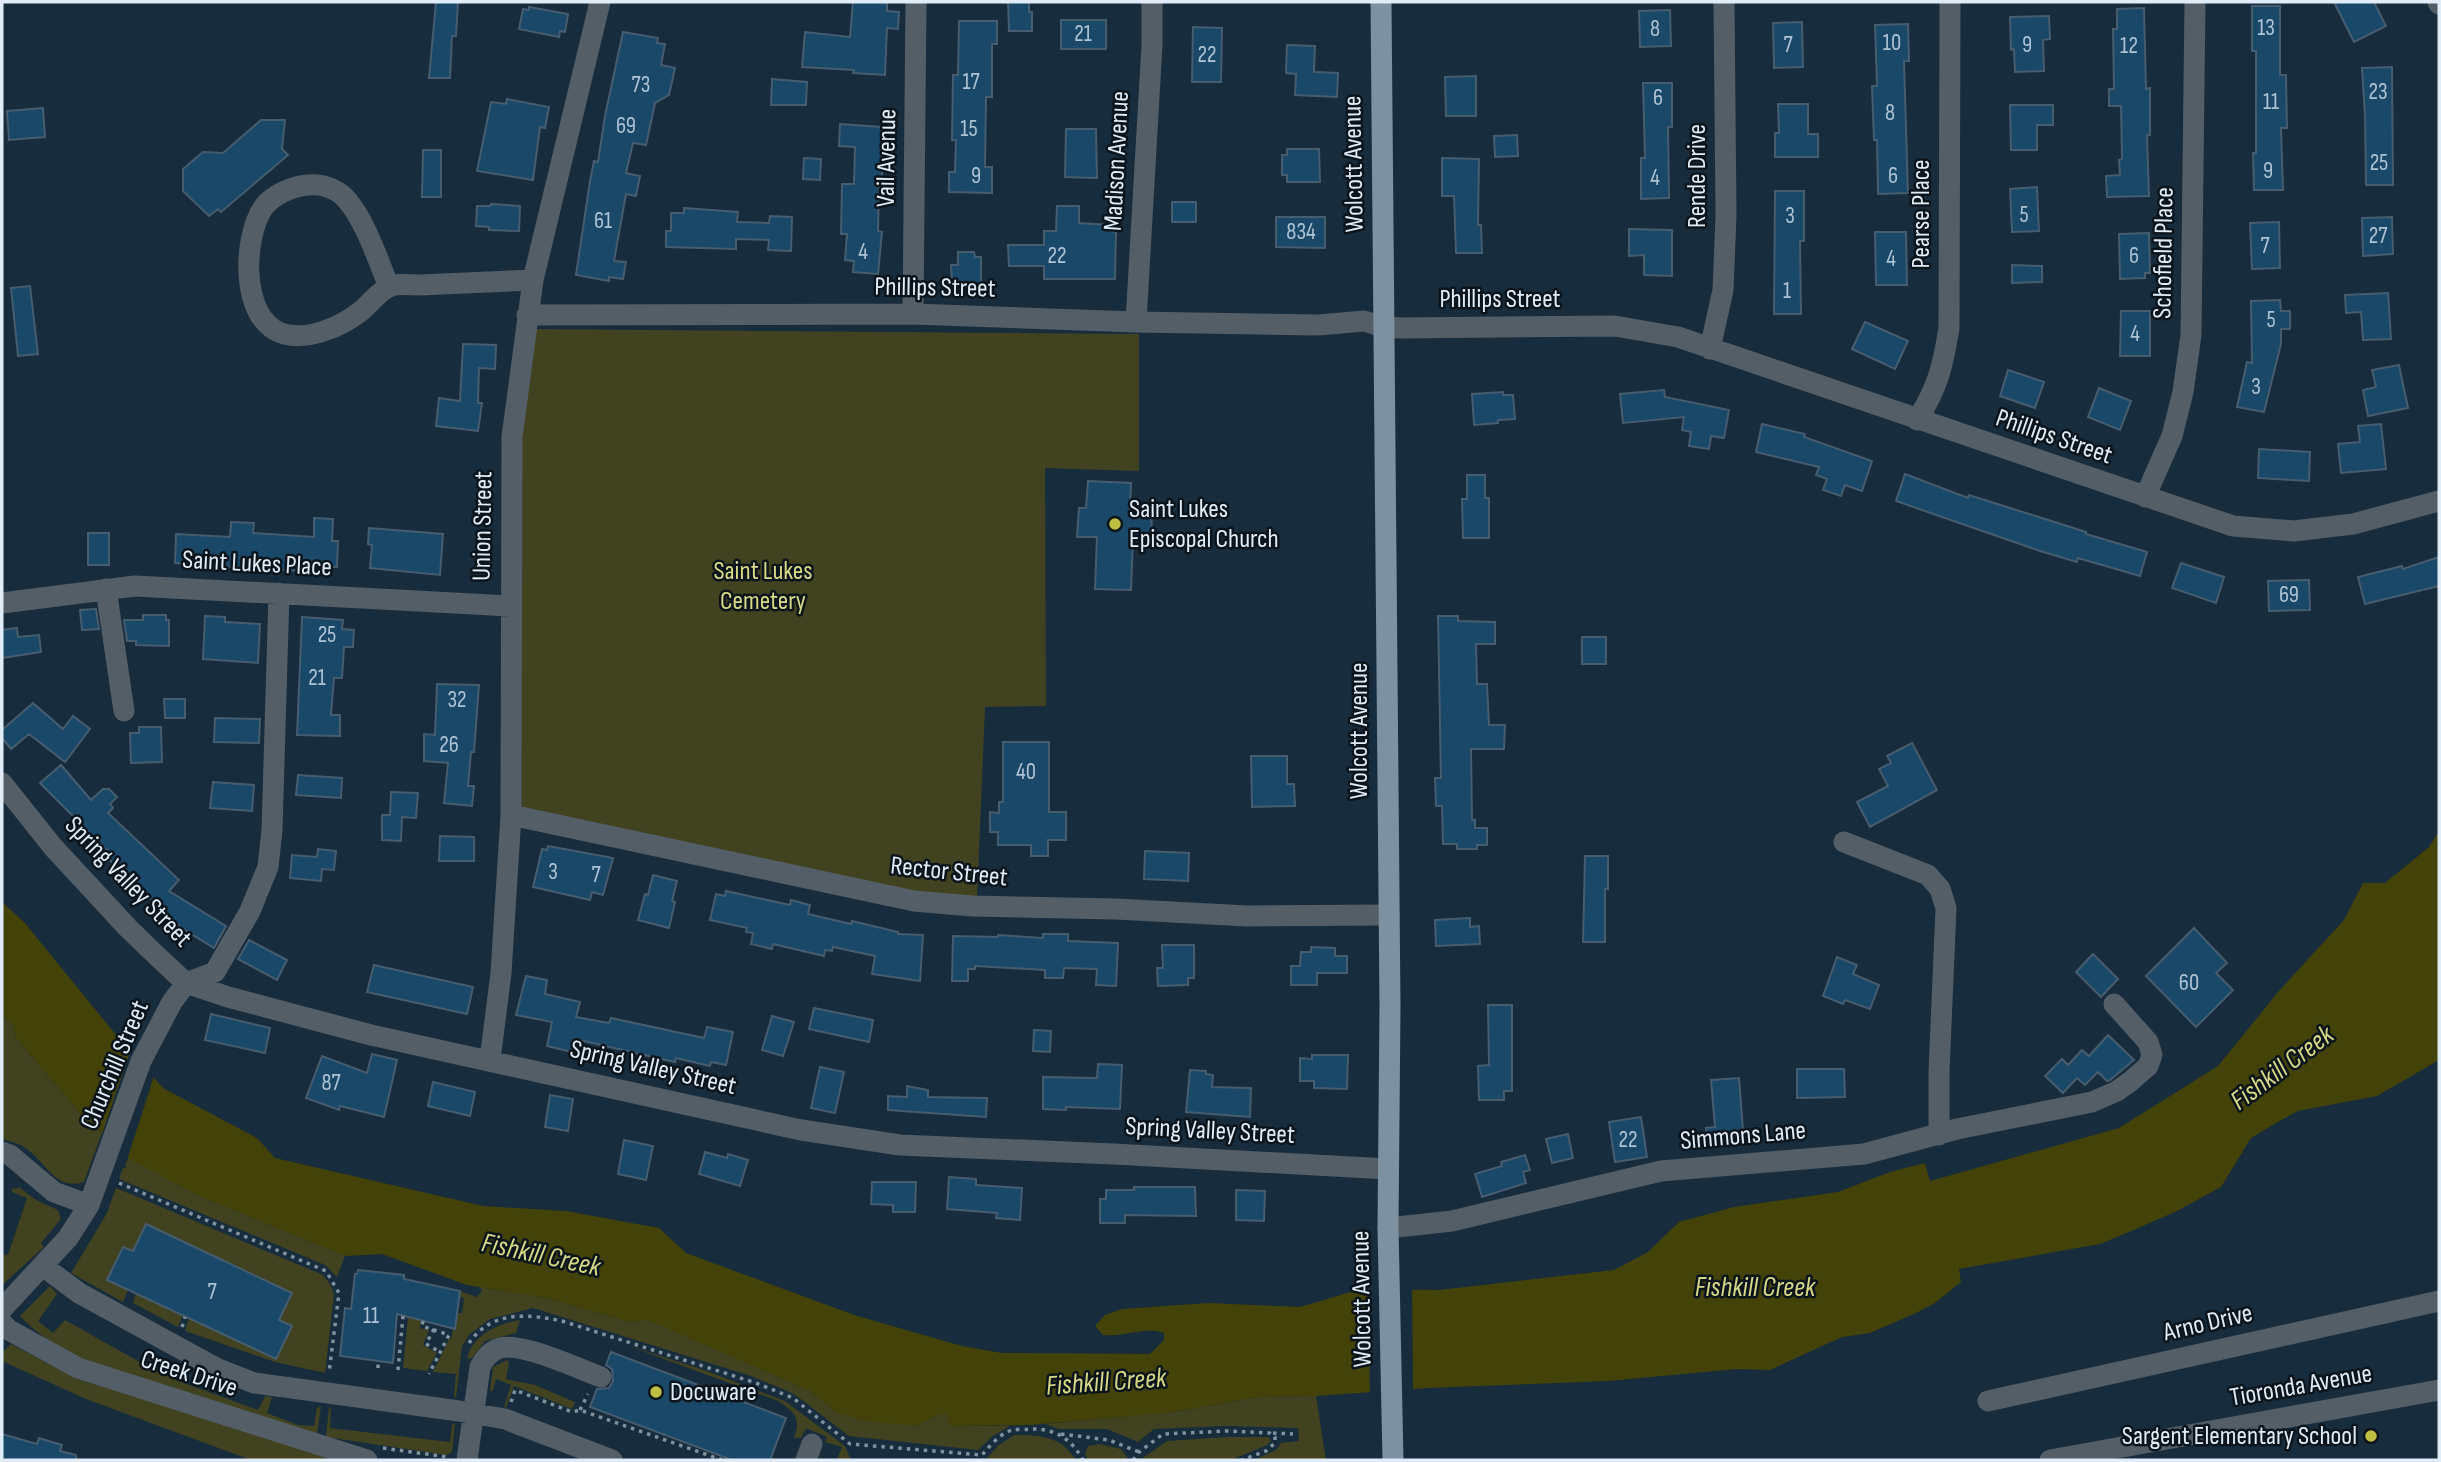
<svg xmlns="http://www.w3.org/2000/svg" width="2441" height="1462" font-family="'Sofia Sans Condensed',sans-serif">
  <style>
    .green { fill: #41421f }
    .water { fill: #434208 }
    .pier { fill: #172c3d }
    .building { fill: #1a4869; stroke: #465d6f; stroke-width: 2 }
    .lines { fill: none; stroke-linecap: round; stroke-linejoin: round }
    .path { stroke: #80919f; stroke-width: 3.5; stroke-dasharray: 3.5 5; stroke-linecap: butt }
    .minor { stroke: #545e67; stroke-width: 21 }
    .major { stroke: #7c91a2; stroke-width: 21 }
    .poi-dot { fill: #bebe42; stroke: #0b141b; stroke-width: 2.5 }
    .labels { text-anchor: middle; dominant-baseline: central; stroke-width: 5; stroke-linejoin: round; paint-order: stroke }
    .number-label { font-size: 23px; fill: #aec4d4 }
    .street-label { font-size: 26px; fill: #e0edf8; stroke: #0b141b }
    .poi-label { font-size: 26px; fill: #e0edf8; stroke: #0b141b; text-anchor: start }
    .park-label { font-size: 26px; fill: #d8da87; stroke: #0b141b }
    .water-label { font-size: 28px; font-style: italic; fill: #d7d886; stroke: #0b141b }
  </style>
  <rect width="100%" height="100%" fill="#172c3d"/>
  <path class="green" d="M533,329l606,5v137l-94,-3 1,238 -61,1 -8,191 -82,-9 -384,-74 1,-378z
    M2,1015l11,10 3,13 63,74 23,21 -18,49c-29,10 -40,-23 -60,-35 -6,-4 -16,-6 -22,-8z
    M128,1157l73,40 144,59 -8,21 -12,-12 -206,-86 4,-11h4l-2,-2z
    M19,1187l17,13 22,10 3,9 -20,24 3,4 -42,38v-31l6,1 19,-57 -15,-6v-4l4,1z
    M116,1188l207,87 7,9 4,10 -9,79 -50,-11 -90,-31 4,-13 87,41 15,-32 -12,-7 13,-27 -146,-69 -12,28 -12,-5 -14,32 20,11 -5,12 -52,-29 36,-60z
    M50,1286l7,8 -19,27 15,12 12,-13 98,55 6,-10 5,1 -1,13 85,31 7,-14 7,1 -5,16 31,12 16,1 3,-18 4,-2 -4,28 -234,-75c-23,-12 -45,-23 -63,-43z
    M480,1287l67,11 82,24 19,-3 162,72 26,21 80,14 22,-11 10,-1 2,12h60l-17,10 -15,14 -129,-14 -55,-42 -43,-18 -218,-68 -43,11 -20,15 -8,12 -6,52 -2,-2 2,-22 -23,-2 16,-33h2l6,-26h5l2,-15 -4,-1v-6l17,6 5,-6z
    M136,1293l47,22 -5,12 -45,-24z
    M408,1317l13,3 -1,8 9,2 -6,15 14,8 -10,18 -24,-3z
    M520,1320l-4,13 -31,8 -13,17 -5,1c5,-24 30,-35 53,-39z
    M11,1344l66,35 268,81h-94l-165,-61 -84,-38v-8z
    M623,1344l81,26 81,31 60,45 6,14h-14l5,-13 -17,-5 2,-5 -21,-9 -5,10h-7c7,-20 1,-26 -16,-37z
    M507,1360l2,3 -3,16 29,6 40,17 -3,7 -58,-23 -8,22 -2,-1 7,-22 -15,-6 -3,12h-3l3,-24z
    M1316,1396l10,64h-72l22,-10 5,-7 18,-2 -1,-13 -72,-2 -72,3 -16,13 -31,-13h-48l-14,-5 130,-12 82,-15z
    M329,1407l2,2 -1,19 120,14 2,-18h3l-3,28 -5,3 -121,-18z
    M1014,1435c27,0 47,1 62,25h-91l14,-15z
    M1226,1437h43l2,4 -4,4 -36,15h-91l27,-19z
    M1099,1444l22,5 8,11h-41l-3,-6 3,-8z"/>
  <path class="water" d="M2439,831v229l-62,36 -79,15 -22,12 -25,15 -30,49 -44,24 -41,18 -36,15 -141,25 2,13 -26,21 -19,10 -46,20 -28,4 -72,33 -33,-1 -129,12 -180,7 -112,8 -59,1 -82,15 -41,4 -104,9 -80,1 -3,-12 -9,1 -22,11 -50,-5 -30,-9 -26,-21 -162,-71 -19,2 -82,-24 -80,-13 -85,-31 -37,2 -144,-59 -70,-37 -52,-48 -63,-74 -3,-13 -11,-10v-113l22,20 88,108 51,58 94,50 18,20 208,48 83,5 93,17 27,25 168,62 108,31 40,7 148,1 14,-14v-7c-18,-7 -41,4 -61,2l-8,-9 10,-11 17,-6 86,-6 92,4 61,-18 78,1 175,-20 34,-18 31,-30 55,-15 104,-15 52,-20 35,-9 5,18 189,-53 99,-62 61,-75 65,-71 19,-37h22l44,-36z"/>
  <path class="pier" d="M131,1049l23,27 -27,84 -26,-23z
    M1368,1286h44l1,106 -43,4z"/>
  <path class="building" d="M436,2h22l-2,34h-4l-2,42h-21z
    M853,2h34v9l12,1 -1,17 -11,-1 -2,47 -32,-2 1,-3 -52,-3 3,-35 45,5z
    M1008,2h21v10h3v19h-23z
    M2334,2h40l12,24 -32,16z
    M2252,6h28v69h6l1,53h-6l2,62h-29l-1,-37h3v-102h-4z
    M529,7l39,7 -3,18 -5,-1 -1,6 -40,-8 4,-20 6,1z
    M2144,8l2,81 4,-1v47h-3l2,61 -42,1 -1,-21 14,-1 -1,-15 3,-1 -1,-53h-12v-17h5l-1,-60h4v-20z
    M1670,10l1,36 -31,1 -1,-36z
    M2049,16l1,23 -7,1 1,31 -29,1 -1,-23 -3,1 -1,-33z
    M1061,20h45v29h-45z
    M959,21h38v23h-5v53h-6l-1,70h7v26l-43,-1v-20h6l1,-32h-4l1,-65h5z
    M1802,22l1,45 -29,1 -1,-45z
    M1908,24l1,37h-5l4,132 -30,1 -1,-54h-3l-2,-54h5l-2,-61z
    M1193,27l29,1 -1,54h-29z
    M623,32l35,6 -1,5 8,1 -4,21 14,3 -6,27 -14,8 -9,42 -13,-2 -7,30 14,3 -4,20 -10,-2 -12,67 12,1 -3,17 -14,-2v4l-33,-6 14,-94 4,-20 4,1 7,-46z
    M1287,45l28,1 -1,26 24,1 -1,24 -42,-2 1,-21 -10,-1z
    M2392,67l1,118h-27l-1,-69 -3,-48z
    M1476,76v40h-30l-1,-39z
    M772,79l35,3 -1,23h-35z
    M1643,83h29v44h-4l1,71 -28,1v-41h4z
    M507,99l42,8 -4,21 -5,-1 -7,53 -56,-9 14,-69 15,2z
    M1778,104h30v30h10v23h-43v-24h4z
    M2010,105h43v20h-16v25h-26z
    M43,108l2,29 -36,3 -2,-29z
    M261,120h24l-3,29 6,6 -67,57 -3,-3 -9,7 -26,-25v-22l20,-17 20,1z
    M840,124l42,3v61h-3l-1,43 4,1 -4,42 -25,-2 1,-11 -9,-1 2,-26h-6l1,-50h12l1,-37 -16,-1z
    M1066,129h30l1,49 -32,-1z
    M1517,135l1,21 -23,1 -1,-21z
    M1287,149h32l1,33h-33v-7h-5v-20h5z
    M423,150h18v47h-19z
    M804,158l17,1 -1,21 -17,-1z
    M1442,158l37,1 -1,66h3l1,28h-26l-2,-57h-12z
    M2037,187l2,44 -27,1 -2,-43z
    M1775,191h29v50h-4l1,73h-27z
    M1172,202h24v20h-24z
    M491,204l29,2 -1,25 -30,-1v-3l-13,-1 1,-20h13z
    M1057,206h22v17l31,2v6l6,1 -1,47h-71v-13h-35l-1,-21h36v-14h12z
    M684,208l54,4 -1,10 32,1 1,-7 22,1 -1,34 -23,-1 1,-10 -33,-1v10l-70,-2v-16h5v-18h13z
    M1276,217h49v31l-49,-1z
    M2392,217l1,37 -30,2 -1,-38z
    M2279,222l1,46 -28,1 -2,-46z
    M1629,229l43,1v46l-28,-1v-20l-15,1z
    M1875,232h31l1,53h-31z
    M2149,233l1,40h-5v5l-25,1 -1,-45z
    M958,252h16l1,5h6v29h-29l-1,-21h7z
    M2012,265l30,1v16l-30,1z
    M30,286l8,68 -20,2 -7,-68z
    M2388,293l3,46 -28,1 -2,-28 -15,1 -1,-18z
    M2280,300l1,11h9v18h-9v15l-17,68 -27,-5 10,-45 5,1 -1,-62z
    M2121,311h29v45h-30z
    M1865,322l43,19 -13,28 -43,-20z
    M463,344l33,1 -1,24 -16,-1 -1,35h4l-4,28 -42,-5 3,-28 21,3z
    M2399,365l9,43 -40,8 -5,-26 13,-3 -4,-17z
    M2008,370l36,12 -9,26 -35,-12z
    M2099,388l32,13 -11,29 -32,-13z
    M1664,390l1,7 64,13 -5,28 -13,-2 -2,13 -20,-3 2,-14 -9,-2 2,-13 -61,6 -3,-29z
    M1503,392v3h10l2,24 -17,1v3l-24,2 -2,-31z
    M1762,424l43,10 -1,3 68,24 -10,30 -17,-6 -4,11 -18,-6 4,-11 -11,-4 3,-8 -63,-15z
    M2381,424l5,45 -45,4 -3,-29 22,-2 -2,-16z
    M2259,449l51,3 -1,29 -51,-3z
    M1905,474l63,24 1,-3 117,37v2l61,18 -7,24 -62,-18 -1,4 -37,-11 -144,-50z
    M1467,475h18v23h4v40h-26l-1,-39h5z
    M1088,481l43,2 -1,28 22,1 -1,27 -18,-1 -2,52 -36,-1 2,-52h-20l2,-29h7z
    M314,518l19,1 -1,22h6l-1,26 -36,-1v5l-126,-8 1,-29 54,3 1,-15 23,1 -1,10 61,4z
    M369,528l74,6 -3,41 -70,-7 2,-23 -4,-1z
    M88,533h21v32h-21z
    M2439,557v29l-74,18 -7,-27 44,-11 1,3z
    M2181,563l43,14 -8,26 -44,-15z
    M2309,580l1,30 -41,1 -1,-30z
    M96,609l3,20 -17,1 -2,-20z
    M143,615h23v5h3v26l-33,-1v-4h-9l-3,-21h19z
    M205,616l20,1v5l35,2 -2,39 -55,-4z
    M1438,616h20v5l37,1v22h-19l1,40h10l2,41h16l-1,24h-33l1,71h3v8h12v17h-10v4h-20v-5h-14l-1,-38h-6l-1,-28h6z
    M302,617l41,3 -1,9 12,1 -1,17h-9l-2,31h-8l-3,37h9v21l-43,-1z
    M17,628l1,9 21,-2 2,17 -39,6v-28z
    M1582,637h24v27h-24z
    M437,684l42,1 -5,67h-3l-3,34h6l-2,20 -28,-3 4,-40 -24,-2v-27l11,1z
    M164,699h21v19h-20z
    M33,703l30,26 10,-13 17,13 -25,33 -36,-28 -18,15 -9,-11v-8z
    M215,718l45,1 -1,24 -45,-1z
    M139,727h22l1,35 -31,1 -1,-30h9z
    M1003,742h46v70h17v28h-18v16h-17v-11h-33v-13h-8v-20l9,1v-11h4z
    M1912,743l25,47 -67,37 -13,-25 31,-16 -9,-17 12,-6 -4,-7z
    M1251,756h36v28h7l1,22 -43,1z
    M61,765l30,35 12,-11h6l8,8 -7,7 3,4 -5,5 71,67 -10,11 57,35 -12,22 -34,-21 -75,-71 4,-4 -69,-69z
    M298,775l44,3 -1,20 -45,-3z
    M213,782l41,3 -2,26 -42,-3z
    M391,792l27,1 -2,25 -14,-1 -1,24 -19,-1v-25h8z
    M440,836l34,1v24h-35z
    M548,846l65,12 -10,37 -11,-3 -2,8 -57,-13 9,-38 5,1z
    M318,849l18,2 -2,19 -12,-1 -1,12 -31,-3 2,-23 25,2z
    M1145,851l44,2 -1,28 -44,-2z
    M1585,856h23v33h-3v53h-22z
    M653,875l24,6 -5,20 3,1 -6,26 -31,-8 7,-26 3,1z
    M726,891l64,14 1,-5 19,5 -2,9 43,10 1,-3 46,11v2l25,1 -3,46 -48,-7 3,-18 -42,-9 -1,4 -7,-1 -1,6 -51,-12 -1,5 -21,-5 2,-11 -7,-1 1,-4 -37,-8 6,-26 9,2z
    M1470,918v9l9,-1 1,18 -44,2 -1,-26z
    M2194,928l33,35 -11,10 17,17 -37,37 -50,-51z
    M1043,934h25v7l50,2 -2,43 -20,-1 1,-16 -33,-1 -1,10h-18v-8l-70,-4v3h-7v12h-16l1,-45 45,1v-2l45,3z
    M249,940l38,20 -10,20 -39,-21z
    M1162,945h32v33h-6v7l-30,1 -1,-18h6z
    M1311,947l24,1v8h12v17h-30v12h-26v-19h9l1,-14h10z
    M2093,954l25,25 -17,18 -25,-25z
    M1837,957l20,8 -4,9 26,11 -9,24 -25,-9 -2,4 -20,-8z
    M374,965l99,22 -6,27 -100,-22z
    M526,976l21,4 -2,14 35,8 -4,15 33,6 2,-5 93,20 3,-11 26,5 -7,33 -15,-3 -1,4 -34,-8 -1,4 -100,-23 -3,13 -25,-6 5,-24 -36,-7z
    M1488,1005h24v86h-8v9h-25l-1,-34 11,-1z
    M814,1008l59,12 -4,22 -60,-13z
    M211,1014l59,14 -5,25 -60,-13z
    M772,1016l22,6 -11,34 -21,-6z
    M1034,1030l17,1 -1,21 -17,-1z
    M2108,1035l26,25 -24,20 -3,1 -9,-9 -13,13 -8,-7 -14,15 -18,-17 17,-17 6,6 14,-15 7,6z
    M372,1054l25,6 -13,57 -44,-11 -1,4 -33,-12 16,-42 45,17z
    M1312,1055h36l-1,34 -33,-1v-7h-14v-23l12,1z
    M1098,1064l24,1 -2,44 -54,-2v3l-23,-1v-32l54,1z
    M820,1067l24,5 -9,41 -24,-5z
    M1797,1069h47l1,28 -48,1z
    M1190,1070l16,1v3l7,1 -1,12 39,1 -1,29 -64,-5z
    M1739,1078l4,52 -8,1 1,12 -28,2 -2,-17 9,-1 -4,-47z
    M433,1082l42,10 -5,24 -42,-10z
    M907,1086l21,4v7l59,1 -1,19 -98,-7v-14l19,1z
    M550,1095l23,4 -5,32 -23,-4z
    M1641,1117l6,40 -32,5 -6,-40z
    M1568,1134l5,24 -21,5 -6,-24z
    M624,1140l29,6 -7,34 -28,-6z
    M705,1152l22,6 1,-4 20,6 -8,26 -41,-12z
    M1525,1155l5,15 -7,2 3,11 -44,14 -7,-23 27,-8 -1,-4z
    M949,1177l27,2v6l46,3 -2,32 -24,-2 1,-5 -50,-4z
    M872,1182h44l-1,30h-22v-7l-22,-1z
    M1134,1187h61l1,29 -71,-1v8h-25v-24h6v-9h28z
    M1236,1190l29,1 -1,30 -28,-1z
    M146,1224l146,69 -13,27 13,6 -16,33 -169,-79 16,-33 10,4z
    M358,1270l46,5v4l56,12 -5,38 -58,-15 -4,49 -53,-7 5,-48 6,1 4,-35h2z
    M611,1352l175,66 -16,42h-38l-142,-53 7,-18 12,-1 4,-7 -1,-12 -6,-4z
    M2,1434l35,10 2,-6 23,7 -2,6 16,4v5h-74z"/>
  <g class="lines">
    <path class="path" d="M119,1183l207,88 13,22 -10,80
      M423,1321l-1,5 27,9 -20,39
      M182,1327l3,-10
      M434,1329l-8,15 14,8
      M469,1343c23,-33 59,-29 93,-22l194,62 37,15 57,46 132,11c8,-9 17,-21 30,-25 5,-1 12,0 17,-1 25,-1 42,9 54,31
      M378,1368v-7
      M398,1370l5,-54
      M511,1402l4,-12 57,22 8,-2 142,50
      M580,1410l8,-16
      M1273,1433l20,1
      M1061,1434l48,6 30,12
      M383,1448l65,9
      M1133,1460l6,-8 24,-18 64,-3 43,2 5,4v6l-9,8 -24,9"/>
    <path class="minor" d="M2438,2l1,2
      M389,286c-12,-27 -22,-62 -42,-86 -9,-11 -24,-16 -38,-15 -16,1 -36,9 -46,23 -20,30 -23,110 18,125 25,9 60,-6 80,-22 8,-6 18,-20 28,-24 8,-4 23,-2 32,-2 37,-2 74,-3 112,-5
      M913,314l3,-312
      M527,315l386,-1 223,8 182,3 46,-4 20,6 18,1 213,-2 63,11 555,189 61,5 59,-7 86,-23
      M1136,322l16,-277v-43
      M1710,349l13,-59 3,-74 -2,-214
      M1917,420c21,-33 26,-54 32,-92l1,-326
      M2145,497l27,-61 11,-44 8,-57 4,-333
      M106,589l18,122
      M2,603l133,-17 375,20
      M2,783l51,64 75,81 30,29 28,26 42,14 143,38 430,95 99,15 214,9 274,15
      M511,815l403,86 58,5 144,3 131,7 142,-1
      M1844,842l84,33 12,14 6,19 -7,164v63
      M490,1060l11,-87 10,-158 1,-378 21,-157 67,-278
      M2,1152l8,3 44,37 35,13
      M1388,1228l64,-7 209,-50 203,-17 93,-25 135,-27 25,-11 14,-10 17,-15 4,-11 -4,-13 -34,-38
      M43,1266l36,27 137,75 38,15 205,28 46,8 107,41
      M2,1309l66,-71 21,-33 52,-144 31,-59 14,-19 29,-11 35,-61 18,-44 4,-37 7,-237
      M2,1323l7,7 69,38 289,92
      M1988,1401l451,-100
      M467,1460l13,-93c4,-8 10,-16 20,-19 22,-6 79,21 101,29
      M806,1460l6,-16
      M2050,1460l389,-70"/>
    <path class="major" d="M1381,2l9,1004 -2,222 5,232"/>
  </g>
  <g class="poi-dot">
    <circle cx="1115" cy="524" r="7"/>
    <circle cx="656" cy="1392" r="7"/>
    <circle cx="2371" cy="1436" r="7"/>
  </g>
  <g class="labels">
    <g class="number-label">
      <text x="2266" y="28">13</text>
      <text x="1655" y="29">8</text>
      <text x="1083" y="34">21</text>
      <text x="1892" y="43">10</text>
      <text x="1788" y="45">7</text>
      <text x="2027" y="45">9</text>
      <text x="2129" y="46">12</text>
      <text x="1207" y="55">22</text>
      <text x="971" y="82">17</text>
      <text x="641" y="85">73</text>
      <text x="2378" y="92">23</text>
      <text x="1658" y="98">6</text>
      <text x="2271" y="102">11</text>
      <text x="1890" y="113">8</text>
      <text x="626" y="126">69</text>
      <text x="969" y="129">15</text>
      <text x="2379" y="163">25</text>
      <text x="2268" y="171">9</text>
      <text x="976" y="176">9</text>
      <text x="1893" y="176">6</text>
      <text x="1655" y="178">4</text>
      <text x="2024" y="215">5</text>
      <text x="1790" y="216">3</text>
      <text x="603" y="221">61</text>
      <text x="1301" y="232">834</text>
      <text x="2378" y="236">27</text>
      <text x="2265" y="246">7</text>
      <text x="863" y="252">4</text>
      <text x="1057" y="256">22</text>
      <text x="2134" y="256">6</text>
      <text x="1891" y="259">4</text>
      <text x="1787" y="291">1</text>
      <text x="2271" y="320">5</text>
      <text x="2135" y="334">4</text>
      <text x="2256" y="387">3</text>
      <text x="2289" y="595">69</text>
      <text x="327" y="635">25</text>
      <text x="317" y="678">21</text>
      <text x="457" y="700">32</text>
      <text x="449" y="745">26</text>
      <text x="1026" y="772">40</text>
      <text x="553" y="872">3</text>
      <text x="596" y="875">7</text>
      <text x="2189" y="983">60</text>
      <text x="331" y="1083">87</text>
      <text x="1628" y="1140">22</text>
      <text x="212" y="1292">7</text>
      <text x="371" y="1316">11</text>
    </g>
    <g class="street-label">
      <text transform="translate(887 158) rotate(-89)">Vail Avenue</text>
      <text transform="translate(1117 161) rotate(-87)">Madison Avenue</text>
      <text transform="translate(1354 164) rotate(-91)">Wolcott Avenue</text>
      <text transform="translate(1697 176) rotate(-90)">Rende Drive</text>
      <text transform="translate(1921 214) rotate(-90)">Pearse Place</text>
      <text transform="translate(2164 253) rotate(-89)">Schofield Place</text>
      <text transform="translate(935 288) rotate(1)">Phillips Street</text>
      <text x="1500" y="299">Phillips Street</text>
      <text transform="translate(2054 437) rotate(19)">Phillips Street</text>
      <text transform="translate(483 526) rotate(-89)">Union Street</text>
      <text transform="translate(257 564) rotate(3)">Saint Lukes Place</text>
      <text transform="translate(1359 731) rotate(-90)">Wolcott Avenue</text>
      <text transform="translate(949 872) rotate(6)">Rector Street</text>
      <text transform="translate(128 882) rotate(46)">Spring Valley Street</text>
      <text transform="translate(115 1065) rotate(-67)">Churchill Street</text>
      <text transform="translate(653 1068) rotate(13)">Spring Valley Street</text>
      <text transform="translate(1210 1131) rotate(3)">Spring Valley Street</text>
      <text transform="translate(1743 1136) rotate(-5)">Simmons Lane</text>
      <text transform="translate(1362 1299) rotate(-91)">Wolcott Avenue</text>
      <text transform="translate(2208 1323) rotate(-13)">Arno Drive</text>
      <text transform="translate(189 1374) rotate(18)">Creek Drive</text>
      <text transform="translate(2301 1386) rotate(-10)">Tioronda Avenue</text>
    </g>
    <g class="poi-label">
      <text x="1129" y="509">Saint Lukes<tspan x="1129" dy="30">Episcopal Church</tspan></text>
      <text x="670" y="1392">Docuware</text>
      <text x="2357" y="1436" text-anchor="end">Sargent Elementary School</text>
    </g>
    <g class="park-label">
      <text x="763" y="571">Saint Lukes<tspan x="763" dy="30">Cemetery</tspan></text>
    </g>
    <g class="water-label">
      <text transform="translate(2282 1068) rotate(-37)">Fishkill Creek</text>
      <text transform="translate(541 1255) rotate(12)">Fishkill Creek</text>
      <text x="1755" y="1287">Fishkill Creek</text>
      <text transform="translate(1106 1382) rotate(-4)">Fishkill Creek</text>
    </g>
  </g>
  <rect width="2441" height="1462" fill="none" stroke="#e0edf8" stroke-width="7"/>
</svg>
